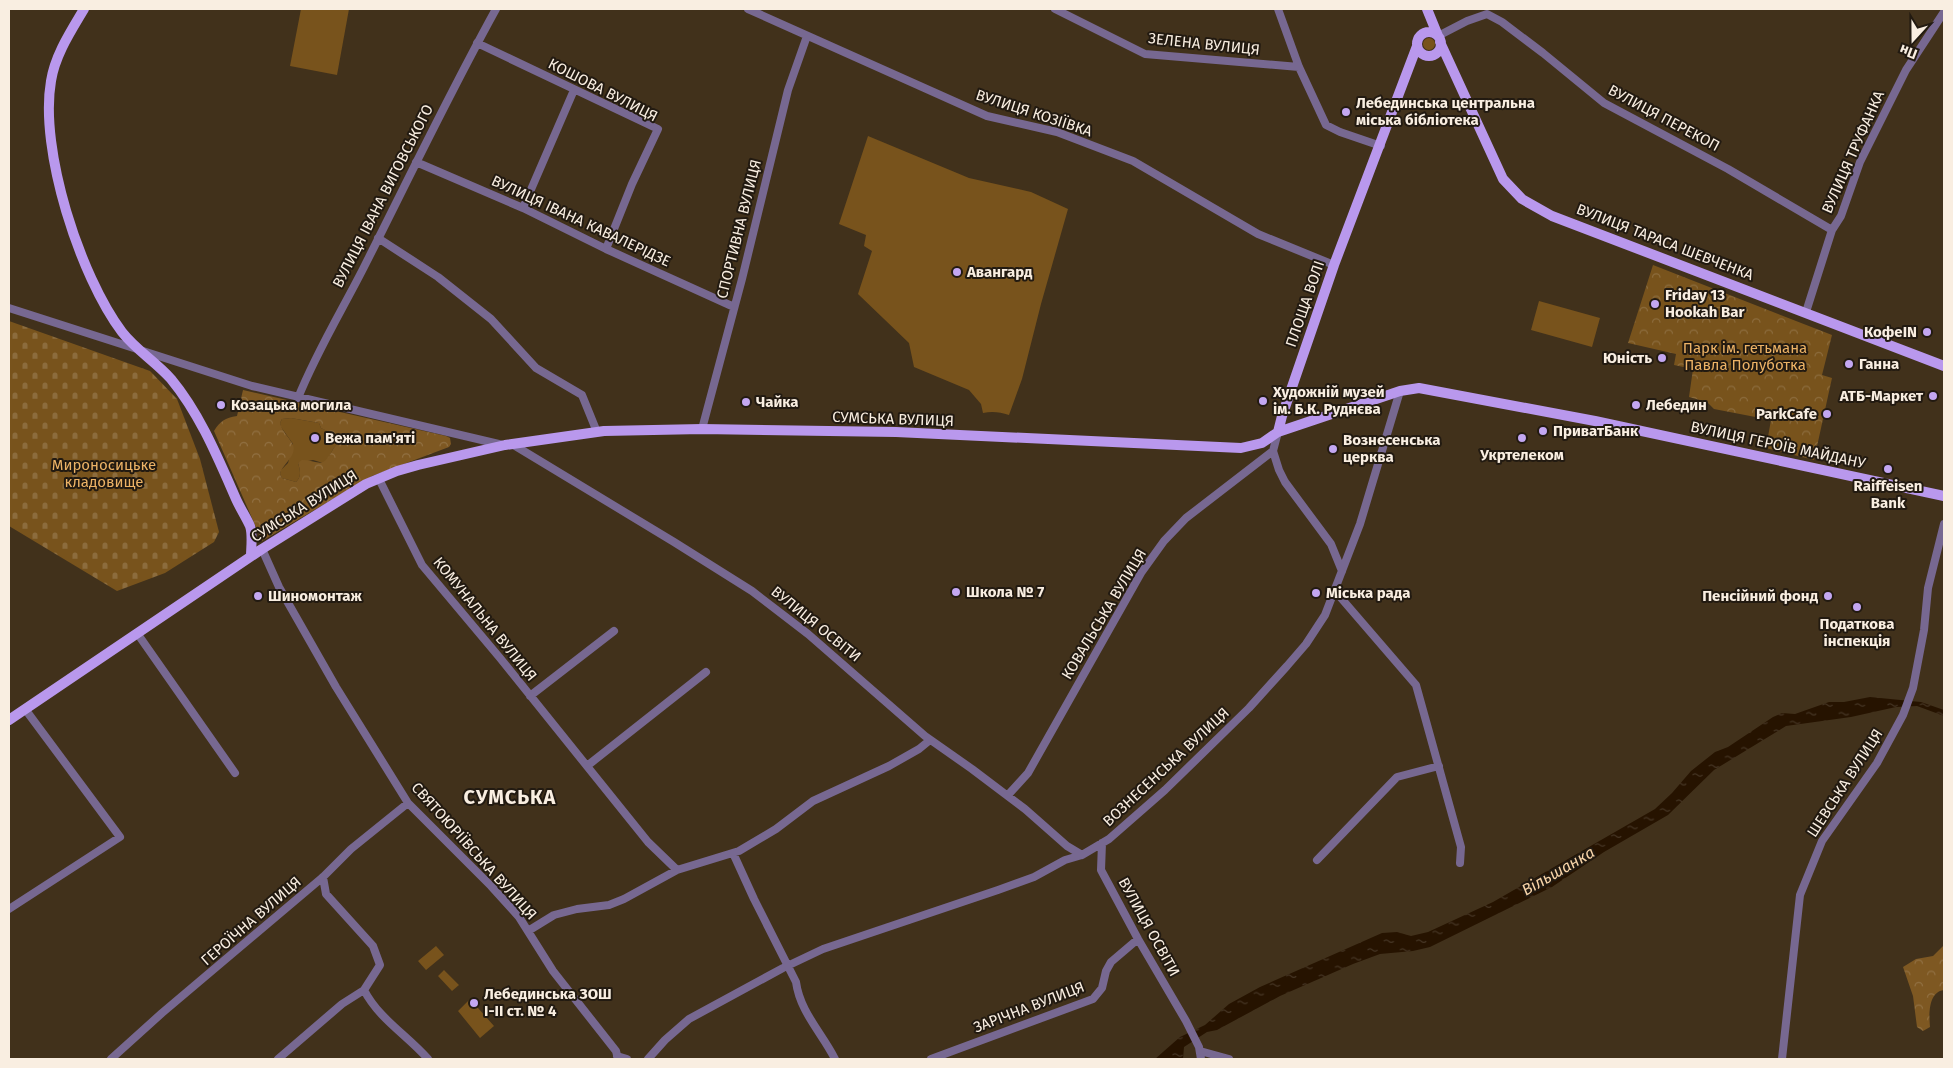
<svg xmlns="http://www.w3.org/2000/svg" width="1953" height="1068" font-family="'Fira Sans',sans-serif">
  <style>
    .green { fill: #78531c }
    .forest { fill: url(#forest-crowns); fill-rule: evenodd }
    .cemetery { fill: url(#cemetery-stones) }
    .park { fill: url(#park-crowns) }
    .water { fill: url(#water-ripples) }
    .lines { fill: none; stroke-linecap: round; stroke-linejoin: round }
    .minor { stroke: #776891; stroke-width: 8 }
    .major { stroke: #b998ed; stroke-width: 10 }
    .poi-dot { fill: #c3a7f2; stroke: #221a11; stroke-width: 2 }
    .labels { text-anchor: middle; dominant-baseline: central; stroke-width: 4; stroke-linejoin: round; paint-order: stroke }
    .street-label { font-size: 15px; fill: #f9eee1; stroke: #221a11 }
    .poi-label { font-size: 15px; font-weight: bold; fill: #f9eee1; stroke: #221a11; text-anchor: start }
    .park-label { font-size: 15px; fill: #edb366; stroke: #221a11 }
    .water-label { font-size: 16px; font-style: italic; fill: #f8d4a8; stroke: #221a11 }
    .district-label { font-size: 20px; font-weight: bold; letter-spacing: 1px; fill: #f9eee1; stroke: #221a11 }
  </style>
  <defs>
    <pattern id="forest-crowns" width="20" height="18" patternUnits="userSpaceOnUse" patternTransform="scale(1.25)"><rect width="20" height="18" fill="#7e5822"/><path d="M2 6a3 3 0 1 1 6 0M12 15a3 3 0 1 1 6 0" fill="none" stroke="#917042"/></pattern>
    <pattern id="cemetery-stones" width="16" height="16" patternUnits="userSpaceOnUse" patternTransform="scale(1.25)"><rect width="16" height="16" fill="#78531c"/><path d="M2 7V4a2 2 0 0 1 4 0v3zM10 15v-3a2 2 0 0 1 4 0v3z" fill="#8c6c3d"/></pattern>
    <pattern id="park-crowns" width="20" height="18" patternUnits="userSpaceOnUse" patternTransform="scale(1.25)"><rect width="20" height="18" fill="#78531c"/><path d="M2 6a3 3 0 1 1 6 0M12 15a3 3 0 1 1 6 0" fill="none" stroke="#8c6c3d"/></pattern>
    <pattern id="water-ripples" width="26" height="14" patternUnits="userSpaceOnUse" patternTransform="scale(1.25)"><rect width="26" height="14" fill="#261300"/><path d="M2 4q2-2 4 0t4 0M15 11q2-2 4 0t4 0" fill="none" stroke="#463625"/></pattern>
  </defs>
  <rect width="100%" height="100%" fill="#41311b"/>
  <path class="green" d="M301,9h48l-12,66 -47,-9z
    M1423 44a6 6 0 1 1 12 0a6 6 0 1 1-12 0Z
    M868,136l101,42 62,14 37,17 -27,95 -19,75 -13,36c-9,-3 -17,-4 -26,-2l-2,-9 -12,-14 -55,-23 -5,-24 -51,-49 14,-43 -8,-5 2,-11 -27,-11z
    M1539,301l61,17 -8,29 -61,-17z
    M291,418l28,5 2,5 18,8 1,5 -7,8 -6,12 -4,2 -10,-3 -15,3c2,7 4,13 -2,19l-14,-4 -2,-4 1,-4 7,-7 5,-19 -12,-17 -1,-4 2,-4z
    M436,946l8,9 -18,15 -8,-9z
    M444,970l15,15 -7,6 -14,-15z
    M470,999l24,27 -14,12 -22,-27z"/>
  <path class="forest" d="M243,390l203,46 4,2 1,6 -2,3 -77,29 -110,65 -48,-110c6,-10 11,-13 23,-15zM291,418l28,5 2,5 18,9c1,6 -4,8 -7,14 -10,18 -11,10 -30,9l-4,3c2,7 4,13 -2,19l-14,-4 -2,-4c2,-10 19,-19 12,-31 -4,-7 -10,-12 -12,-20l2,-4z
    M1944,945v45c-16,2 -15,25 -14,37l-7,4 -6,-4 -4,-31 -10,-29 13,-8 17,-3z"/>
  <path class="cemetery" d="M9,321l141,50 27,28 23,60 19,73 -5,10 -49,31 -48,18 -108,-65z"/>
  <path class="park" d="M1653,265l179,70 -10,40 10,3 -18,82 -48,-12 5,-28 -57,-11 -7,-7 -18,-5 4,-28 -19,-4 2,-11 -48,-11z"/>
  <path class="water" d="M1870,697l51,5 23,8v6l-27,-10 -21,1 -45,10 -65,9 -72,44 -46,45 -64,37 -52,35 -122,60 -17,4 -33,3 -27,10 -73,32 -63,34 -10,2 -23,15 -1,12h-28l25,-22 25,-12 24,-21 31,-17 122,-54 15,-1 14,4 17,-4 65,-30 162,-93 17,-16 19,-22 24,-19 13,-5 45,-30 9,-4 13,1 34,-12h15z"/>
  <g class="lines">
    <path class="minor" d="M748,9l239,107 70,16 76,29 125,73 76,31
      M1055,9l90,45 154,13
      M1278,9l21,58 27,58 14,7 41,14
      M1438,36l29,-15 20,-7 15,8 41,31 61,50 124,66 104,61
      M477,43l181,86 -26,55 -26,65
      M416,162l107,46 83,41 128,58
      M523,208l51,-118
      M378,238l60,39 53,42 45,49 46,27 15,37
      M9,308l243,78 251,59
      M1806,312l26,-82 9,-14 19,-54 46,-92 38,-58
      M298,398c18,-45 43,-86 65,-129 44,-87 86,-175 133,-260
      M702,429l40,-150 46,-189 19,-54
      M1278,432l-5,19 6,19 6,12 46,62 11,27
      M512,444l162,98 78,49 56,43 117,102 47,33 53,40 42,37 15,9
      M379,479l43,86 78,93 148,184 29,28
      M262,549l17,38 57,100 72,116 83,83 28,31 34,54 63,80 2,8
      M1335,591l81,94 45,162 -1,16
      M137,633l98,140
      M530,696l84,-65
      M587,766l119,-94
      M1008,795l20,-22 113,-200 23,-32 22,-23 87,-67
      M1102,843l-1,27 37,69 48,82 13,26 2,12
      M733,853l21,46 42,83c4,30 26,51 39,77
      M1317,860l80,-83 42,-11
      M9,909l111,-72 -95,-128
      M528,931l26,-16 23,-6 32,-4 15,-6 53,-29 62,-19 37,-22 37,-28 76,-35 30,-17 11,-9
      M364,990c15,29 43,45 64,69
      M1200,1051l29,8
      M617,1056l10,3
      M111,1059l51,-46 161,-136 28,-28 57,-46
      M278,1059l64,-55 22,-14 16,-25 -7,-19 -47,-52 -3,-17
      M648,1059l17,-19 24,-21 94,-51 40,-19 175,-59 36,-13 31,-17 17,-5 27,-16 56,-49 84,-82 38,-42 19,-22 19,-29 35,-91 40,-133
      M931,1059l162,-60 9,-11 4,-17 5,-9 27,-23
      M1782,1059l18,-164 22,-54 55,-78 26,-48 10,-27 11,-58 4,-42 16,-64"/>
    <path class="major" d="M84,9c-13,22 -29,46 -33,72 -12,69 29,195 71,251 14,18 34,30 49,47 29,35 47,79 65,120 4,9 10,18 14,27 3,9 1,21 1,30
      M1427,9l11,27
      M1417 44a12 12 0 1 1 24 0a12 12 0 1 1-24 0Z
      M1440,42l63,137 19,20 30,17 392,150
      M1278,432l4,-16 52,-151 83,-219
      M9,720l253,-171 104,-65 31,-13 21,-6 87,-20 99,-14 98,-2 194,3 345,16 21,-5 16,-11 122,-41 19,-3 176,33 349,75"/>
  </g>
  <g class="poi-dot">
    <circle cx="1346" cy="112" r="5"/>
    <circle cx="957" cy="272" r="5"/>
    <circle cx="1655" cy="304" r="5"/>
    <circle cx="1927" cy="332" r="5"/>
    <circle cx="1662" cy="358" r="5"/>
    <circle cx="1849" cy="364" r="5"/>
    <circle cx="1933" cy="396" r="5"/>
    <circle cx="1263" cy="401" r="5"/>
    <circle cx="746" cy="402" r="5"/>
    <circle cx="221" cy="405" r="5"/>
    <circle cx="1636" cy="405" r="5"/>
    <circle cx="1827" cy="414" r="5"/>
    <circle cx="1543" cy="431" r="5"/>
    <circle cx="315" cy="438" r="5"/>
    <circle cx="1522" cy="438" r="5"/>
    <circle cx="1333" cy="449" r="5"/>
    <circle cx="1888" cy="469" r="5"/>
    <circle cx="956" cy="592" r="5"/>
    <circle cx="1316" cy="593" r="5"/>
    <circle cx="258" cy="596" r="5"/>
    <circle cx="1828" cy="596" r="5"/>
    <circle cx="1857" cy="607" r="5"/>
    <circle cx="474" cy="1003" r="5"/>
  </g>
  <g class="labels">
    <g class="street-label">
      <text transform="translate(1204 44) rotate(6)">ЗЕЛЕНА ВУЛИЦЯ</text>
      <text transform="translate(603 90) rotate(27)">КОШОВА ВУЛИЦЯ</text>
      <text transform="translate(1034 113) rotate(18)">ВУЛИЦЯ КОЗІЇВКА</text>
      <text transform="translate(1664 118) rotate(28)">ВУЛИЦЯ ПЕРЕКОП</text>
      <text transform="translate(1853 152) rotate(-66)">ВУЛИЦЯ ТРУФАНКА</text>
      <text transform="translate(383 196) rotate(-63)">ВУЛИЦЯ ІВАНА ВИГОВСЬКОГО</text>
      <text transform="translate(581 221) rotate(25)">ВУЛИЦЯ ІВАНА КАВАЛЕРІДЗЕ</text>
      <text transform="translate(739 229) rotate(-76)">СПОРТИВНА ВУЛИЦЯ</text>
      <text transform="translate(1665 242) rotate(21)">ВУЛИЦЯ ТАРАСА ШЕВЧЕНКА</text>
      <text transform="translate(1305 304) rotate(-71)">ПЛОЩА ВОЛІ</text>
      <text transform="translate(893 419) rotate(2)">СУМСЬКА ВУЛИЦЯ</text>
      <text transform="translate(1778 445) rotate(12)">ВУЛИЦЯ ГЕРОЇВ МАЙДАНУ</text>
      <text transform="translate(304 506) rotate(-32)">СУМСЬКА ВУЛИЦЯ</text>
      <text transform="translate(1104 614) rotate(-59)">КОВАЛЬСЬКА ВУЛИЦЯ</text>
      <text transform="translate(485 619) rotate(51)">КОМУНАЛЬНА ВУЛИЦЯ</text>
      <text transform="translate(816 624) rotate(39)">ВУЛИЦЯ ОСВІТИ</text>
      <text transform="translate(1166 767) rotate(-43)">ВОЗНЕСЕНСЬКА ВУЛИЦЯ</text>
      <text transform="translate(1845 783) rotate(-57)">ШЕВСЬКА ВУЛИЦЯ</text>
      <text transform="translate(474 851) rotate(48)">СВЯТОЮРІЇВСЬКА ВУЛИЦЯ</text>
      <text transform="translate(251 921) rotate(-41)">ГЕРОЇЧНА ВУЛИЦЯ</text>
      <text transform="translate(1149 927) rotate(61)">ВУЛИЦЯ ОСВІТИ</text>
      <text transform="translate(1029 1007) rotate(-21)">ЗАРІЧНА ВУЛИЦЯ</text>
    </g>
    <g class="poi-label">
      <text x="1356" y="103">Лебединська центральна<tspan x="1356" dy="17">міська бібліотека</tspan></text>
      <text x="967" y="272">Авангард</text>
      <text x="1665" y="295">Friday 13<tspan x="1665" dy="17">Hookah Bar</tspan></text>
      <text x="1917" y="332" text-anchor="end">КофеIN</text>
      <text x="1652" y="358" text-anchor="end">Юність</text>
      <text x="1859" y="364">Ганна</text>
      <text x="1273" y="392">Художній музей<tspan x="1273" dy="17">ім. Б.К. Руднєва</tspan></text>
      <text x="1923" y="396" text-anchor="end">АТБ-Маркет</text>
      <text x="756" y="402">Чайка</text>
      <text x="231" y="405">Козацька могила</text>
      <text x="1646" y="405">Лебедин</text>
      <text x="1817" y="414" text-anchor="end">ParkCafe</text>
      <text x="1553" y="431">ПриватБанк</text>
      <text x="325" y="438">Вежа пам'яті</text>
      <text x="1343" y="440">Вознесенська<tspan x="1343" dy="17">церква</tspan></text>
      <text x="1522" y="455" text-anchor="middle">Укртелеком</text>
      <text x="1888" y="486" text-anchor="middle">Raiffeisen<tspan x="1888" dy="17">Bank</tspan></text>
      <text x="966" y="592">Школа № 7</text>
      <text x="1326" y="593">Міська рада</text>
      <text x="268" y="596">Шиномонтаж</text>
      <text x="1818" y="596" text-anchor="end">Пенсійний фонд</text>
      <text x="1857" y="624" text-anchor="middle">Податкова<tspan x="1857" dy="17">інспекція</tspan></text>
      <text x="484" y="994">Лебединська ЗОШ<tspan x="484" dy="17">І-ІІ ст. № 4</tspan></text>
    </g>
    <g class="park-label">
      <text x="1745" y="348">Парк ім. гетьмана<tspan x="1745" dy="17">Павла Полуботка</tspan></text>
      <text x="104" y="465">Мироносицьке<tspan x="104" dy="17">кладовище</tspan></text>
    </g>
    <g class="water-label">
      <text transform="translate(1558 871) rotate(-30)">Вільшанка</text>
    </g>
    <g class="district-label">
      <text x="510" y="797">СУМСЬКА</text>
    </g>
  </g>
  <rect width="1953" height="1068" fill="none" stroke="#f9eee1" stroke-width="20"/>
  <g transform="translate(1913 40) rotate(201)" stroke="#221a11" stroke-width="4" paint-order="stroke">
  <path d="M0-4L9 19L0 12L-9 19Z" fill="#f9eee1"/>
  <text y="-8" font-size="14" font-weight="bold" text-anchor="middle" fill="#f9eee1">Пн</text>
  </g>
</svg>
